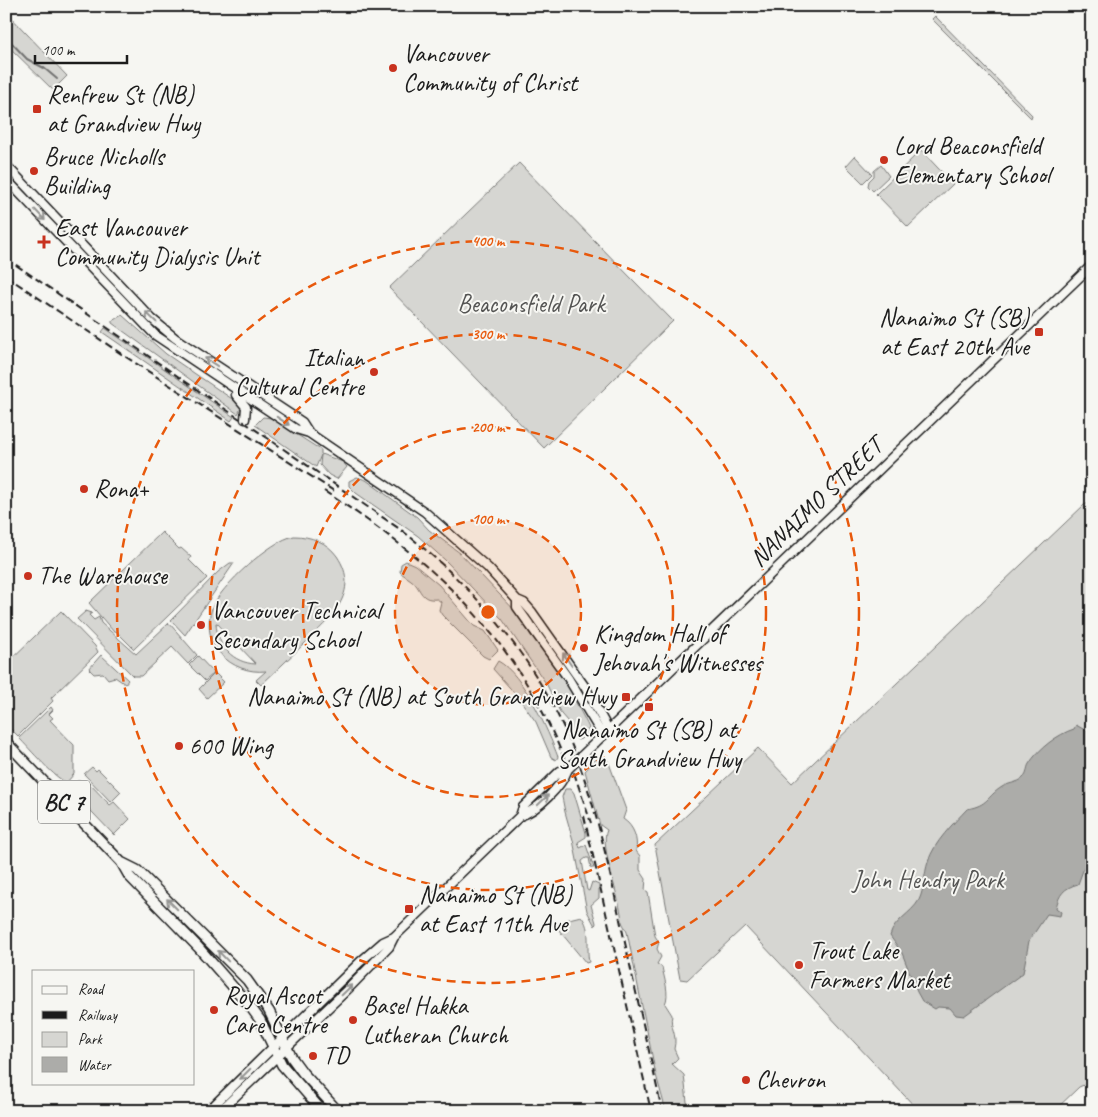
<svg xmlns="http://www.w3.org/2000/svg" width="1098" height="1117" font-family="Caveat,sans-serif">
  <style>
    .green { fill: #d6d6d2; stroke: #797977; fill-rule: evenodd }
    .water { fill: #acaca9; stroke: #727271 }
    .lines { fill: none; stroke-linecap: round; stroke-linejoin: round }
    .stream { stroke: #727271; stroke-width: 2 }
    .secondary-casing { stroke: #1c1c1c; stroke-width: 11 }
    .primary-casing { stroke: #1c1c1c; stroke-width: 12 }
    .secondary { stroke: #f6f6f2; stroke-width: 8 }
    .primary { stroke: #f6f6f2; stroke-width: 9 }
    .rail { stroke: #1c1c1c; stroke-width: 2; stroke-dasharray: 8 4; stroke-linecap: butt }
    .secondary-bridge-casing { stroke: #1c1c1c; stroke-width: 11; stroke-linecap: butt }
    .secondary-bridge { stroke: #f6f6f2; stroke-width: 8 }
    .oneway { stroke: #949492 }
    .ring { fill: none; stroke: #e8590c; stroke-width: 2.5; stroke-dasharray: 9 6 }
    .poi-dot { fill: #c8321e; stroke: #f6f6f2; stroke-width: 2 }
    .labels { text-anchor: middle; dominant-baseline: central; stroke-width: 4; stroke-linejoin: round; paint-order: stroke }
    .shield { fill: #f6f6f2; stroke: #5d5d5c; stroke-width: 1 }
    .shield-label { font-size: 24px; font-weight: bold; fill: #1c1c1c }
    .poi-label { font-size: 25px; fill: #1c1c1c; stroke: #f6f6f2; text-anchor: start }
    .park-label { font-size: 25px; fill: #545453; stroke: #f6f6f2 }
    .street-label { font-size: 25px; fill: #1c1c1c; stroke: #f6f6f2 }
    .centre { fill: #e8590c; stroke: #f6f6f2; stroke-width: 2.5 }
    .ring-label { font-size: 15px; text-anchor: middle; font-weight: bold; fill: #e8590c; stroke: #f6f6f2; stroke-width: 4; stroke-linejoin: round; paint-order: stroke }
  </style>
  <rect width="100%" height="100%" fill="#f6f6f2"/>
  <filter id="ink" filterUnits="userSpaceOnUse"><feTurbulence type="fractalNoise" baseFrequency=".02" numOctaves="2"/><feDisplacementMap in="SourceGraphic" scale="10" xChannelSelector="R" yChannelSelector="G"/><feConvolveMatrix kernelMatrix="1 2 1 2 8 2 1 2 1" color-interpolation-filters="sRGB"/></filter>
  <g filter="url(#ink)">
    <path class="green" d="M6,12l61,64 -14,14 -47,-46z
      M935,16l97,99 -1,3 -99,-99z
      M921,150l32,34 -45,43 -32,-33z
      M855,156l17,18 -9,9 -17,-17z
      M519,163l154,158 -129,127 -155,-160z
      M881,165l8,11 -16,15 -5,-5 1,-5 5,-5v-5z
      M122,315l44,39 72,49 3,5 -3,6 -126,-91v-2z
      M105,328l129,89 -3,4 -129,-89z
      M263,417l8,1 50,32v4l22,8 4,5 -10,12 -8,-4 -9,-10 1,-10 -5,12 -61,-42z
      M357,477l9,3 51,37 12,13 31,23 61,64 10,19 9,8 30,43c0,6 15,32 19,41l-8,11 -3,1c-7,-5 -12,-9 -10,-18l-7,-8 -14,-29 -45,-66 -57,-59 -27,-24 -62,-43 -7,-7v-5z
      M1092,501v589l-6,-6 -7,3 -25,24h-135l-174,-185 -58,54 -7,-1 -25,-134 103,-97 34,35 292,-278z
      M162,532l17,17 2,-1 10,9 -2,3 18,18 -73,71 -18,-18 -2,1 -25,-29z
      M294,536c17,0 33,6 43,20 25,37 -8,63 -32,87 -15,14 -29,28 -44,42l-5,-5 10,-9c-35,4 -67,-27 -54,-63 8,-21 59,-68 82,-72zM216,623h1l39,41c-23,-1 -39,-18 -40,-41z
      M406,561l9,4 24,20 35,41 11,5 13,19 -9,9 -6,-3 -41,-41 -3,-5 2,-8 -4,-3c-18,2 -15,-11 -26,-19 -4,-3 -8,-5 -11,-8l1,-8z
      M230,563h4l-49,72 -14,-15 47,-48z
      M61,611l34,35 3,6 -47,46 2,3 -35,35 -12,-12v-60z
      M86,611l6,2 -3,2 5,5 5,-3 2,6 35,31 33,-31 28,32 -9,9 -16,-17 -31,29h-8l-56,-57z
      M101,655l27,25 -3,4 -10,-7 -7,2 -5,-6 -9,1 -5,-5z
      M198,656l16,17 -9,8 -16,-16z
      M498,661c25,13 50,69 60,96l-2,3 -5,-3 -15,-35 -18,-25 -25,-28z
      M215,673l9,9 -17,16 -8,-9z
      M51,707l2,3 -4,4 4,4 -3,2 24,25v29l-7,8c-9,0 -39,-35 -48,-44z
      M599,756l6,1 4,6 17,47 -3,9c11,7 15,20 13,32l4,5v14l6,9 -1,11 3,2 7,44 4,6 -2,7 4,8 -4,7 5,3c2,11 8,27 3,37l7,11c-3,13 6,18 2,34l4,9 -6,6 12,11 3,27 6,9h-27l-10,-36 -29,-143 -5,-10c-1,-23 -23,-75 -15,-92l-7,-5 -15,-54z
      M92,767l4,4 2,-2 23,23 -10,10 -27,-28z
      M77,781h10l23,24 4,-3 16,17 -16,16 -42,-44v-5z
      M565,789h6l3,4 12,40v4l-8,5 2,6 6,-3 8,23h-3l-2,-10h-3l-4,3 5,29 2,1 3,-9 7,3v13l-8,7 5,18 -1,3 -8,-15 -14,-71 -8,-28 -3,-15z
      M581,916c11,13 5,31 8,46l-3,1 -28,-34 7,-9z"/>
    <path class="water" d="M1076,725l16,9v112l-14,38c-14,4 -19,10 -22,24l5,4 -1,4 -13,-2 -18,27 -6,32 -59,43 -8,-1 -6,-7 -12,-1 -3,2 -13,-8 -5,-9 -15,-39 -12,-17c4,-16 21,-22 29,-36 5,-10 5,-26 9,-38 6,-20 25,-38 39,-53 22,-4 19,-12 35,-22 6,-4 16,-4 21,-9 5,-4 3,-9 6,-14 9,-15 29,-30 45,-35z"/>
    <g class="lines">
      <path class="stream" d="M6,37l21,22 17,9 13,11"/>
      <g class="secondary-casing">
        <path id="secondary" d="M6,165l146,154 23,19 127,84 7,11
          M6,179l149,156 141,94 13,4 116,79 63,56 29,32 7,3 8,9 53,75 24,44
          M236,395l10,12 -1,12
          M517,600v7l51,71 35,58
          M595,743l497,-478
          M520,816l3,-9 37,-36 8,-2
          M208,1111l152,-149 23,-20 11,-5 126,-121c18,-6 41,-29 48,-47
          M220,1111l129,-123 40,-41 5,-10"/>
      </g>
      <g class="primary-casing">
        <path id="primary" d="M6,742l115,120 8,14 69,71 51,58 11,15 22,45 40,46
          M121,862l16,8 110,110 22,31 23,47 11,15 35,38"/>
      </g>
      <use href="#secondary" class="secondary"/>
      <use href="#primary" class="primary"/>
      <path class="rail" d="M6,258l398,274c67,53 123,117 159,194 29,60 42,125 56,189 14,65 29,130 43,196
        M6,276l120,81 208,134
        M324,491c115,74 195,149 245,280
        M570,761l21,62
        M584,816l67,295"/>
      <g class="secondary-bridge-casing">
        <path id="secondary-bridge" d="M568,769l27,-26"/>
      </g>
      <use href="#secondary-bridge" class="secondary-bridge"/>
    </g>
    <defs><path id="oneway-shaft" d="M-6 0H5M1.5-3L5.5 0L1.5 3" fill="none" stroke-width="1.6" stroke-linecap="round" stroke-linejoin="round" transform="scale(1.25)"/></defs>
    <g class="oneway">
      <use href="#oneway-shaft" transform="translate(40 215) rotate(47)"/>
      <use href="#oneway-shaft" transform="translate(151 317) rotate(-136)"/>
      <use href="#oneway-shaft" transform="translate(211 362) rotate(-147)"/>
      <use href="#oneway-shaft" transform="translate(283 421) rotate(33)"/>
      <use href="#oneway-shaft" transform="translate(567 659) rotate(-124)"/>
      <use href="#oneway-shaft" transform="translate(543 800) rotate(-44)"/>
      <use href="#oneway-shaft" transform="translate(172 904) rotate(-135)"/>
      <use href="#oneway-shaft" transform="translate(223 956) rotate(-134)"/>
      <use href="#oneway-shaft" transform="translate(347 990) rotate(-44)"/>
      <use href="#oneway-shaft" transform="translate(245 1074) rotate(135)"/>
    </g>
  </g>
  <circle cx="488" cy="612" r="93" fill="#e8590c" fill-opacity=".12"/>
  <g class="ring">
    <circle cx="488" cy="612" r="93"/>
    <circle cx="488" cy="612" r="185"/>
    <circle cx="488" cy="612" r="278"/>
    <circle cx="488" cy="612" r="371"/>
  </g>
  <g class="poi-dot">
    <circle cx="393" cy="68" r="5"/>
    <rect x="32" y="104" width="10" height="10" rx="2.5"/>
    <circle cx="884" cy="160" r="5"/>
    <circle cx="34" cy="171" r="5"/>
    <path d="M41.5 234.5h5v5h5v5h-5v5h-5v-5h-5v-5h5z"/>
    <rect x="1034" y="327" width="10" height="10" rx="2.5"/>
    <circle cx="374" cy="372" r="5"/>
    <circle cx="84" cy="489" r="5"/>
    <circle cx="28" cy="576" r="5"/>
    <circle cx="201" cy="625" r="5"/>
    <circle cx="584" cy="648" r="5"/>
    <rect x="621" y="692" width="10" height="10" rx="2.5"/>
    <rect x="644" y="702" width="10" height="10" rx="2.5"/>
    <circle cx="179" cy="746" r="5"/>
    <rect x="404" y="904" width="10" height="10" rx="2.5"/>
    <circle cx="799" cy="965" r="5"/>
    <circle cx="214" cy="1010" r="5"/>
    <circle cx="353" cy="1020" r="5"/>
    <circle cx="313" cy="1056" r="5"/>
    <circle cx="746" cy="1080" r="5"/>
  </g>
  <g class="labels">
    <rect class="shield" x="38" y="780.5" width="52" height="43" rx="4"/>
    <g class="shield-label">
      <text x="64" y="802">BC 7</text>
    </g>
    <g class="poi-label">
      <text x="403" y="54">Vancouver<tspan x="403" dy="29">Community of Christ</tspan></text>
      <text x="47" y="95">Renfrew St (NB)<tspan x="47" dy="29">at Grandview Hwy</tspan></text>
      <text x="894" y="146">Lord Beaconsfield<tspan x="894" dy="29">Elementary School</tspan></text>
      <text x="44" y="157">Bruce Nicholls<tspan x="44" dy="29">Building</tspan></text>
      <text x="55" y="228">East Vancouver<tspan x="55" dy="29">Community Dialysis Unit</tspan></text>
      <text x="1029" y="318" text-anchor="end">Nanaimo St (SB)<tspan x="1029" dy="29">at East 20th Ave</tspan></text>
      <text x="364" y="358" text-anchor="end">Italian<tspan x="364" dy="29">Cultural Centre</tspan></text>
      <text x="94" y="489">Rona+</text>
      <text x="38" y="576">The Warehouse</text>
      <text x="211" y="611">Vancouver Technical<tspan x="211" dy="29">Secondary School</tspan></text>
      <text x="594" y="634">Kingdom Hall of<tspan x="594" dy="29">Jehovah's Witnesses</tspan></text>
      <text x="616" y="697" text-anchor="end">Nanaimo St (NB) at South Grandview Hwy</text>
      <text x="649" y="730" text-anchor="middle">Nanaimo St (SB) at<tspan x="649" dy="29">South Grandview Hwy</tspan></text>
      <text x="189" y="746">600 Wing</text>
      <text x="419" y="895">Nanaimo St (NB)<tspan x="419" dy="29">at East 11th Ave</tspan></text>
      <text x="809" y="951">Trout Lake<tspan x="809" dy="29">Farmers Market</tspan></text>
      <text x="224" y="996">Royal Ascot<tspan x="224" dy="29">Care Centre</tspan></text>
      <text x="363" y="1006">Basel Hakka<tspan x="363" dy="29">Lutheran Church</tspan></text>
      <text x="323" y="1056">TD</text>
      <text x="756" y="1080">Chevron</text>
    </g>
    <g class="park-label">
      <text x="531" y="304">Beaconsfield Park</text>
      <text x="928" y="880">John Hendry Park</text>
    </g>
    <g class="street-label">
      <text transform="translate(816 502) rotate(-44)">NANAIMO STREET</text>
    </g>
  </g>
  <circle cx="488" cy="612" r="8" class="centre"/>
  <g class="ring-label">
    <text x="488" y="246">400 m</text>
    <text x="488" y="339">300 m</text>
    <text x="488" y="432">200 m</text>
    <text x="488" y="524">100 m</text>
  </g>
  <rect width="1098" height="1117" fill="none" stroke="#f6f6f2" stroke-width="25"/>
  <rect x="12" y="12" width="1073" height="1092" fill="none" stroke="#1c1c1c" stroke-width="2" filter="url(#ink)"/>
  <rect x="32" y="970" width="162" height="115" fill="#f6f6f2" stroke="#9f9f9c"/>
  <rect x="42" y="986" width="25" height="8" fill="#f6f6f2" stroke="#9f9f9c"/>
  <text x="78" y="994" font-size="15" fill="#1c1c1c">Road</text>
  <rect x="42" y="1011" width="25" height="8" fill="#1c1c1c" stroke="#9f9f9c"/>
  <text x="78" y="1020" font-size="15" fill="#1c1c1c">Railway</text>
  <rect x="42" y="1032" width="25" height="15" fill="#d6d6d2" stroke="#9f9f9c"/>
  <text x="78" y="1044" font-size="15" fill="#1c1c1c">Park</text>
  <rect x="42" y="1057" width="25" height="15" fill="#acaca9" stroke="#9f9f9c"/>
  <text x="78" y="1070" font-size="15" fill="#1c1c1c">Water</text>
  <path d="M35 55v8h92v-8" fill="none" stroke="#1c1c1c" stroke-width="2.5"/>
  <text x="42" y="55" font-size="15" fill="#1c1c1c" stroke="#f6f6f2" stroke-width="4" paint-order="stroke">100 m</text>
</svg>
